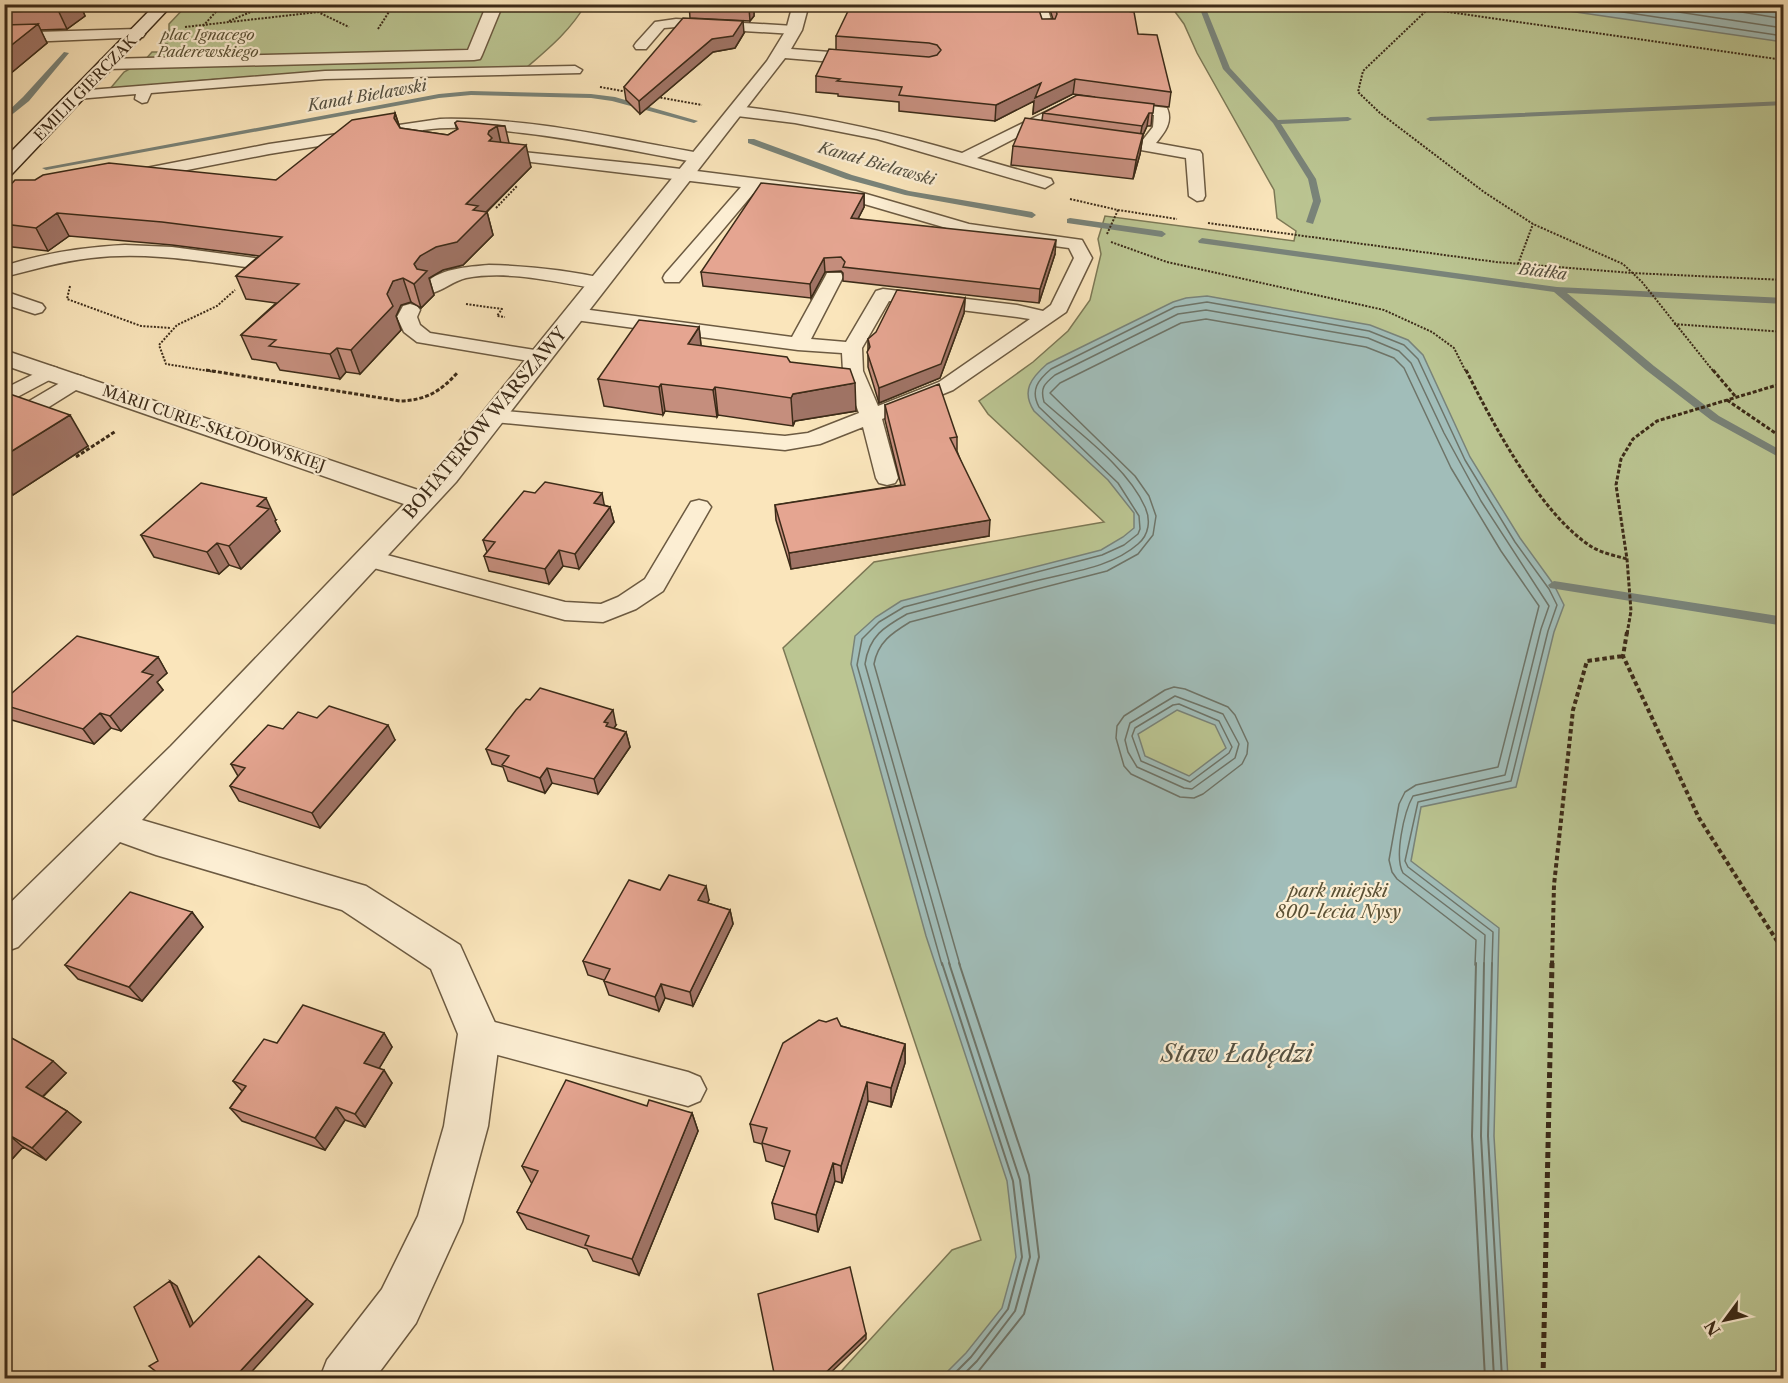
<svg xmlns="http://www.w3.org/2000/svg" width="1788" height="1383" font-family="'Libre Caslon Text',serif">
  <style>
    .green { fill: #bbc592; stroke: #7c7855; stroke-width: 1.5 }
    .water { fill: #a1bdb9; stroke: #798379; stroke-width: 1.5; fill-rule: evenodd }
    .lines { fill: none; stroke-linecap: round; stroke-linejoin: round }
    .shore-far1 { stroke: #6e7468; stroke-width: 1.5 }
    .shore { stroke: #6e7468; stroke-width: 2 }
    .stream { fill: #798379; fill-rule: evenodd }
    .lane-casing { stroke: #6c5a41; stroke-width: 3 }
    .street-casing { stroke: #6c5a41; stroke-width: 3 }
    .secondary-casing { stroke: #3c2b18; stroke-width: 3 }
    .path-far3 { stroke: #3c2b18; stroke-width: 2; stroke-dasharray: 2 1.5; stroke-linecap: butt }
    .path-far2 { stroke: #3c2b18; stroke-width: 3; stroke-dasharray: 4 2; stroke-linecap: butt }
    .path-far1 { stroke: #3c2b18; stroke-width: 4; stroke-dasharray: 4.5 3; stroke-linecap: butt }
    .path { stroke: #3c2b18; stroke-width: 5; stroke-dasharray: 6 4; stroke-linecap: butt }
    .lane { fill: #fceed3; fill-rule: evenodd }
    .street { fill: #fceed3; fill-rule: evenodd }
    .secondary { fill: #fceed3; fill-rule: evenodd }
    .wall { fill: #c58e7d; stroke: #3c2b18; stroke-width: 1.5 }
    .shaded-wall { fill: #a07466; stroke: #3c2b18; stroke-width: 1.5 }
    .building { fill: #e5a591; stroke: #3c2b18; stroke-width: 1.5 }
    .labels { text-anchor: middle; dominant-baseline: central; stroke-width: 4.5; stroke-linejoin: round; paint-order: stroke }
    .far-park-label { font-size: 15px; font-style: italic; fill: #5c5236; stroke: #fceed3 }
    .far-street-label { font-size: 15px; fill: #3c2b18; stroke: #fceed3 }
    .far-water-label { font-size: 16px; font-style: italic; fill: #555040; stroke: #fceed3 }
    .street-label { font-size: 18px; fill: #3c2b18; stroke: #fceed3 }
    .park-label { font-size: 18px; font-style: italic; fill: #5c5236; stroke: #fceed3 }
    .near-water-label { font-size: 24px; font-style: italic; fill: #555040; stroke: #fceed3 }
  </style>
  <rect width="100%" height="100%" fill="#fae5bb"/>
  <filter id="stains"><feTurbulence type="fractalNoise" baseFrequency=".00333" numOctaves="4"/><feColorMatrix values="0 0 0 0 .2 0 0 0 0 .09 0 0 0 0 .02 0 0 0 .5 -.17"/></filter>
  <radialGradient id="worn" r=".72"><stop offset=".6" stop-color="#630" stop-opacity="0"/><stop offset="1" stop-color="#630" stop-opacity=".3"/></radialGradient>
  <path class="green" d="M187,5h398c-14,25 -37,44 -59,63 -139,4 -279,4 -417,22l15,-18 20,-11 8,-9h8l7,-8 -7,-1 9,-9v-10z
    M1170,5h613v1373h-948l117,-128 29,-10 -198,-592 91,-86 230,-40 -116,-108 -9,-13 54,-39 35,-31 22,-31 11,-46 -3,-15 7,-23 189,25 2,-10 -19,-13 -3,-28 -77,-137 -13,-29z"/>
  <path class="water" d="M1527,5h256v37z
    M1207,296l163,29 38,15 15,15 47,102 50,81 34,47 10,20 -10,27 -38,155 -95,20 -10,54 88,67 -5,208 14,242h-567l25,-25 36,-45 14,-51 -9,-76 -81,-245 -75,-272 4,-28 21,-19 25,-16 200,-51 22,-13 11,-9v-15l-26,-33 -74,-69c-13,-20 -3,-33 13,-47l126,-62 13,-4zM1177,710l38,15 11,23 -37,28 -44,-20 -7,-22z"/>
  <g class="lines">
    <path class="shore-far1" d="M1569,4l215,32
      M1626,4l158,24
      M1692,4l92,15
      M1174,687l11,2 43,18 7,8 13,28 -1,11 -5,10 -39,30 -9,4 -14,-1 -49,-23 -7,-8 -8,-28 1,-12 7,-10 41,-26z
      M1175,696l48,18 16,30 -4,14 -43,31 -8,-1 -47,-21 -9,-15 -3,-12 5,-17z
      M1179,704l40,17 13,26 -3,6 -39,29 -49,-21 -9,-25 3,-8 38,-23z
      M942,965l-85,-300 5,-26 17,-17 25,-15 198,-52 22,-10 14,-11 2,-5 -1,-13 -21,-33 -79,-76c-9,-17 -1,-27 12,-38l124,-62 32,-5 162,29 35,14 14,14 47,101 50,82 34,47 8,16 -9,26 -37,150 -93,21 -13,59 3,6 85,65 -1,33
      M950,965l-85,-301c4,-28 19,-37 42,-50 43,-11 86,-22 128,-33 34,-9 76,-13 103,-37 11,-9 13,-24 7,-37 -18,-41 -69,-76 -101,-105 -4,-14 0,-18 11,-27l123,-61 28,-4 162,28 31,13 12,12 33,70 37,68 68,105 -8,23 -36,146 -92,21c-9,16 -19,61 -10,77l82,62 -1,30
      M960,965l-86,-301c4,-22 18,-31 36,-42l197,-51 31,-17 15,-19 3,-19 -7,-20 -14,-20 -85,-83 10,-10 121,-60 25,-4 160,28 28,11 10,10 47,100 50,83 38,55 -41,161 -82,18 -11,7 -6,12 -10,56 3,12 5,7 79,61 -1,25"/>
    <path class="shore" d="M942,963l71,218 9,76 -14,52 -37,48 -21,21
      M949,963l71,217 10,77 -15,54 -38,50 -17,17
      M959,963l70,212 10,82 -15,57 -51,64
      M1476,963l-4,173 13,242
      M1484,963l-3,173 13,242
      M1492,963l-4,173 14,242"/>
    <path class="stream" d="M1198,4h6l26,64 48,52 70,-3 4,2 -4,2 -67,3 35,55 5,22 -8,23 -7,-2 7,-21 -5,-22 -35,-56 -50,-54z
      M64,52l5,1 -40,48 -25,20v-6l19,-18z
      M471,91l120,3 24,3 83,24 -4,2 -82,-22 -21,-3 -120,-3 -32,3 -393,72 -4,-2 397,-74z
      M1784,101v4l-354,16 -4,-2 4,-2z
      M748,139h6l98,36 57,16 123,21 4,3 -4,3 -127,-23 -59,-16 -98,-36z
      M1070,218l92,13 4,3 -4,3 -95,-14v-4z
      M1202,238l355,49 227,11v6l-217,-11 87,73 65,50 65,36v8l-73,-40 -65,-50 -92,-78 -355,-49 -1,-2z
      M1554,581l230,36v9l-234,-38 -2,-3z"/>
    <g class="lane-casing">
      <path id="lane" d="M1033,4h13l8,25 -2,3h-10z
        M676,19l118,7 7,4 -7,4 -118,-7 -12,1 -18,21h-10l-2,-3 2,-3 19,-21z
        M575,66l7,4 -2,3 -255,6 -174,14 -4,9 -5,1 -7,-4 1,-5 -59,5 -7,-4 7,-4 248,-20z
        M1076,97l7,4 -2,3 -104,54 74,21 2,4 -8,5 -168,-49 -82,-16 -58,-7 -8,-5 8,-5c77,9 151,25 225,47z
        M1117,102l50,6c6,14 -2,24 -11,35l44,8 2,3 3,42 -2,4 -6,1 -8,-5 -3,-38 -62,-11 -2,-3 2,-3h18l11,-14 1,-12 -42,-6 -2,-3z
        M440,119c87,-2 174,19 259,34l8,5 -8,5c-59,-11 -117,-23 -176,-30 -33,-4 -67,-8 -100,-3l-6,14h-12l-3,-5 4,-7 -137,22 -138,27 -8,-5 8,-5 138,-27z
        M503,150l146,15 207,26 113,33 113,16 10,18 -26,54 -113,78 -71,29 16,59 -3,5 -8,2 -8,-2 -3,-5 -13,-51 -43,17 -35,6 -291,-28 -8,-1 -3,-5 3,-5 8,-1 291,26 23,-3 51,-20 -16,-42 -1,-18 -44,-3 -223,-30 -7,-2 -3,-4 3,-4 7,-2 217,29 33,-60 2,-4h14l2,4 -32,62 35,3 30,-51 7,-2 134,16 26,6 8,-6 23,-47 -5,-10 -102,-14 -113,-33 -97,-12 -78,93h-14l-2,-4 2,-4 76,-87 -244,-29 -2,-3zM889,301l128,16 13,2 -91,63 -61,24 -15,-35 -1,-23z
        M125,245l47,2 90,12 6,1 3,4 -3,4 -6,1c-57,-7 -114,-18 -171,-11 -30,3 -58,12 -87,19v-11c40,-13 80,-19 121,-21z
        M489,265c38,1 79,5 117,14l2,4 -2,4 -7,2c-43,-7 -90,-19 -133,-11 -13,3 -22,12 -34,15l-7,-2 -2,-4c13,-19 45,-20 66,-22z
        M4,291l38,13 3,4 -3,4 -7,2 -31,-10z
        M410,304l7,2 3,4 -3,7 3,8 10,8 111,18 7,2 3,4 -3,4 -7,2 -124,-21 -13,-10 -7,-15 6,-11z
        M50,366l7,2 3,4 -3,4 -53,28v-15z
        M77,375l7,2 3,4 -3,4 -72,45 -8,1v-15l66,-39z
        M699,500l8,2 4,5 -48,84 -27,18 -33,13 -38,-2 -206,-56 -3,-6 3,-6 9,-2 197,52 36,2 17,-7 27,-18 46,-77z
        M479,1018l209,54 12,5 6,12 -6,12 -12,5 -209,-56 -12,-5 -5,-11 5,-11z"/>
    </g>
    <g class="street-casing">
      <path id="street" d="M487,4h16l-21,51 -2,4 -6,1 -367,9 -6,-1 -3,-4 3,-4 6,-1 361,-9z
        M793,4h16l-7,26 -11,19 78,6 6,1 3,4 -3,4 -6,1 -84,-7 -329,424 -314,338 224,66 94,59 40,89 -12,92 -26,96 -46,101 -41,55h-55l7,-18 55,-71 36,-73 26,-90 14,-92 -27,-65 -89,-59 -186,-55 -36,-13 -102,105 -14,5v-43l167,-163 233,-242 -400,-139v-15l414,140 18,-20 331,-409 19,-31z
        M137,29l8,5 -2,3 -139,6v-10z"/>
    </g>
    <g class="secondary-casing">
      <path id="secondary" d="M156,4h17l-162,171 -7,2v-18z"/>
    </g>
    <path class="path-far3" d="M310,4l10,9 29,14
      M1413,4l15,5 356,51
      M1428,9l-65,62 -5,21 22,21 104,79 49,32 90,40 19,18 72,90
      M229,21l41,-17
      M203,26l20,-22
      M185,27l205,-23
      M378,29l16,-25
      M600,87l28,5
      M657,97l45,8
      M1070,199l48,11 59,9
      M496,208l21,-22
      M1208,223l288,39 136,11 152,7
      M1107,234l11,-24
      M1111,242l56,20 217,48 48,22 22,16 12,24
      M1518,264l15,-40
      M70,286l-3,13 74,27 30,2
      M466,304l36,5 -5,7 8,1
      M1674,324l110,8
      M215,372l-49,-8 -7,-19 18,-20 40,-19 18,-16"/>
    <path class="path-far2" d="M206,370l194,31c26,-1 40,-9 57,-28
      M1466,370c27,54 75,145 126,177 10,6 24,9 35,12
      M1713,370l22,26
      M1727,400l57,39
      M76,457l40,-26
      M1627,634l4,-23 -4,-52 -11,-74 5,-26 12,-20 24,-18 127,-38"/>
    <path class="path-far1" d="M1627,632l-4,24 76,162 85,134
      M1552,965l2,-80 19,-175 14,-49 36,-5"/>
    <path class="path" d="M1543,1378l9,-415"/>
    <use href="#lane" class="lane"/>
    <use href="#street" class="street"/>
    <use href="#secondary" class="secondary"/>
  </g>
  <path class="wall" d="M4,4h76l5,12 -18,13 -27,1 7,13 -43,36z
    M689,4h65v12l-4,5 -60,-3z
    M1048,4h63l2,5 25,25 33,58 -2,15 -16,-2 -2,21h-4l-4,9 -3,19 -7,25 -122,-14 2,-19 29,-26 1,-7 52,-16 -22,-3 -40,20 1,-13 -39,20 -96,-10v-9l-61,-6v-2l-22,-2v-16l20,-26v-14l217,-17z
    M744,33l-9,15 -22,4 -73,62 -14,-14 -2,-13z
    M395,113l5,15 48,7 9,-5 -2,-7 50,3 4,17 22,24 -44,45 6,23 -30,30 -20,5 -14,8 5,17 -13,13 -10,-6 -10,3 -5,11 5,14 -41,44 -14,-2 -6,7 -60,-9 -4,-7 -24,-4 -11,-24 35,-32 -30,-4 -10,-23 23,-20 -87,-11 -103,-9 -21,15 -44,-5v-54l272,-12z
    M864,194v13l-6,12 197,35 -16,49 -196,-22v-8l-2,-2 -16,1 -14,26 -108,-12 -2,-14z
    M965,298l-1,15 -24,65 -61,25 -11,-36v-28z
    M699,327l2,19 89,16 66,49 -61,10 -2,5 -75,-11 -1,2 -52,-6 -2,4 -59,-9 -6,-27z
    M4,395l84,51 -75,49 -9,-4z
    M885,405l72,32v14l32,85 -198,33 -15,-49 -1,-15 126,-20 -16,-65z
    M604,505l6,2 4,15 -35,47 -16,-3 -14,18 -60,-13 -5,-15 3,-4 -4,-12z
    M276,520l-1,1 5,10 -39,38 -12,-4 -10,9 -65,-17 -13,-22z
    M158,657l9,16 -10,9 6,8 -42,41 -10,-3 -17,16 -82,-24 -8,-10v-10z
    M317,718l78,22 -75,88 -81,-27 -9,-15 8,-10 -7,-12 52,-35z
    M616,725l-2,3 12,4 4,15 -32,47 -46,-11 -7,10 -37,-12 -5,-14 -11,-3 -6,-15z
    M660,890l49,10 -2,3 23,7 3,14 -40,82 -28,-8 -6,13 -50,-16 -5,-14v-1l-16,-5 -5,-14z
    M192,912l11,15 -61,74 -64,-22 -13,-14z
    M841,1026l64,18v19l-14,44 -23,-6 -26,82 -7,-2 -17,51 -43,-13 -3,-16 13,-36 -19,-6 -4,-17 -8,-2 -4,-18z
    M384,1033l8,14 -13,21 13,15 -27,44 -20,-7 -20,30 -83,-29 -12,-13 12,-17 -9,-10 44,-38z
    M4,1040l62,33 -23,24 24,14 14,11 -35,38 -23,-13 -19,21z
    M647,1106l45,7 6,18 -59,144 -46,-14 -6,-12 -60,-20 -10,-17 15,-28 -10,-18z"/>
  <path class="shaded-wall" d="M54,4h26l5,12 -18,13 -9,-19z
    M752,4h2v12l-4,5 -1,-13z
    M743,21l1,12 -9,15 -22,4 -73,62 -1,-13 73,-62z
    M38,24l9,19 -43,36v-28z
    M1075,79l-2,15 -40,20 1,-13 -39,20 1,-16 45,-22z
    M395,113l7,22 -8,-17z
    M1149,113l-2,13 -4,9 -3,19 -7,25 9,-53z
    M497,126l5,22 -5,12 -9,-26 1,-3z
    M526,145l5,22 -50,50 6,-5 6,23 -30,30 -20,5 -14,8 5,17 -13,13 -7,-24v-20l6,-8 46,-52z
    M864,194v13l-13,25v-14z
    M57,213l12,23 -21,15 -12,-23z
    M1056,240l-1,14 -16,49 1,-14z
    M824,258l1,14 -14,26 -1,-14z
    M403,278l8,24 -10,3 -5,11 5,14 -41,44 -9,-24 36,-56 6,-13z
    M965,298l-1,15 -24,65 -61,25v-15z
    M699,327l3,27 -14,-10z
    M337,348l9,24 -6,7 -10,-25z
    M855,383l1,28 -61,10 -2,5 -2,-28 2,-4z
    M661,384l4,27 -2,4 -4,-28z
    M715,387l3,28 -1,2 -4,-27z
    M70,415l18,31 -75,49 -9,-14v-25z
    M602,493l3,16 -11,-6z
    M266,498l10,22 -1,1 5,10 -39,38 -12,-23 28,-40z
    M610,507l4,15 -35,47 -4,-15z
    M990,520l-1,16 -198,33 -2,-16z
    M217,543l12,22 -10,9 -12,-22z
    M559,550l4,16 -14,18 -4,-15z
    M158,657l9,16 -10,9 6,8 -42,41 -11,-15 32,-44z
    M613,710l3,15 -5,8 -7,-11z
    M100,713l11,15 -17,16 -11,-15z
    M388,725l7,15 -75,88 -8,-15z
    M626,732l4,15 -32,47 -4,-15z
    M547,768l5,15 -7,10 -5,-15z
    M706,886l3,14 -8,15 -3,-15z
    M730,910l3,14 -40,82 -3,-14z
    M192,912l11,15 -61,74 -13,-14z
    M661,984l4,14 -6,13 -4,-14z
    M384,1033l8,14 -18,30 -10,-14z
    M905,1044v19l-14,44v-19z
    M53,1061l13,12 -26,26 -14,-12z
    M384,1070l8,13 -27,44 -10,-13z
    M867,1082l1,19 -26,82 -1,-17z
    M336,1107l9,13 -20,30 -10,-12z
    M67,1111l14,11 -35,38 -14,-12z
    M692,1113l6,18 -59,144 -7,-16z
    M9,1135l14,12 -19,21v-28z
    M833,1163l2,18 -17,51 -2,-17z
    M170,1281l7,5 20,46 -7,-5z
    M307,1299l6,5 -67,74h-12z
    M866,1334v5l-41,39h-5z"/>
  <path class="building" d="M4,4h61l-7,6 -54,2z
    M698,4h54l-3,4z
    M850,4h187l5,15h13l2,-5 -3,-10h57l2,5 21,3 4,22 19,1 14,57 -96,-13 -40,19 6,-15 -45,22 -97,-10 3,-8 -65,-6 3,-2 -24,-3 13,-27 100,8 8,-2 4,-5 -4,-5 -8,-2 -93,-7 13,-27z
    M683,18l60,3 -10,15 -21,3 -73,62 -15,-14z
    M38,24l-34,27v-26z
    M1077,95l77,9 -1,9h-4l-7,13 -99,-13z
    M395,113l-1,5 6,10 48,7 10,-6 -3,-6 2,-2 48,5h-8l-8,5 -1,3 4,4 -3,3 37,4 -60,59 12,2 -5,4 14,2 -30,30 -21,5 -16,9 -6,8 3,5 10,2 -13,13 -11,-6 -10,3 -6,13 6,12 -42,44 -14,-2 -7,6 -61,-8 7,-6 -35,-5 58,-51 -63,-8 46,-39 -120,-15 -105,-9 -21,15 -32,-4v-32l11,-12h20l8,-5 66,-12 167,17 76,-60z
    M1025,118l118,16 -7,26 -123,-14z
    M761,183l103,11 -13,24 205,22 -16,49 -197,-22 2,-5 -4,-5 -17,1 -14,26 -109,-12z
    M897,290l68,8 -24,66 -62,24 -12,-36 3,-5 -2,-8 8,-7z
    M639,320l60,7 -11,17 99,13 3,5 60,7 5,14 -62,11 -2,4 -76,-11 -2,3 -52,-6 -2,3 -61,-8z
    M939,384l18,53 -7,1 40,82 -201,33 -14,-48 130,-20 -20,-80z
    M7,393l63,22 -66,41v-61z
    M545,482l57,11 -8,10 16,4 -35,47 -16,-4 -14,19 -61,-13 11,-14 -12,-2 41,-49 11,2z
    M201,483l65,15 -9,8 12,3 -40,37 -12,-3 -10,9 -66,-17z
    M77,636l81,21 -16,15 11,3 -43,41 -10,-3 -17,16 -79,-24v-5z
    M540,688l73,22 -9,12 4,1 -2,3 20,6 -32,47 -47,-11 -7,10 -38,-13 7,-9 -23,-7 30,-39 10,-11 4,1z
    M329,706l59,19 -76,88 -82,-27 15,-18 -14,-4 37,-39 15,4 15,-17 19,6z
    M669,875l37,11 -8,14 32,10 -40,82 -29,-8 -6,13 -51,-16 6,-12 -27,-8 46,-81 31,10z
    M130,892l62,20 -63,75 -64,-22z
    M303,1005l81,28 -20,30 20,7 -29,44 -19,-7 -21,31 -85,-30 16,-22 -13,-5 31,-42 13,4z
    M837,1018l4,8 64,18 -14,44 -24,-6 -26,84 -8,-3 -17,52 -44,-12 18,-52 -28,-8 5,-15 -17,-4 33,-81 36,-23 7,2z
    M8,1036l45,25 -27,26 41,24 -35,37 -23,-13 -5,5v-100z
    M566,1080l81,26 2,-6 43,13 -60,146 -47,-14 4,-9 -72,-24 21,-41 -16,-5z
    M259,1256l48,43 -73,79h-80l5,-4 -10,-8 9,-5 -24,-54 36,-26 20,46z
    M850,1267l16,67 -46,44h-45l-17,-84z"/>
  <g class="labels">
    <g class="far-park-label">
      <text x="208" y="34">plac Ignacego<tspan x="208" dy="17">Paderewskiego</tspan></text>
    </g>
    <g class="far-street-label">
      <text transform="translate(85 88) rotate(-46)">EMILII GIERCZAK</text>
      <text transform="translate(214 428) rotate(19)">MARII CURIE-SKŁODOWSKIEJ</text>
    </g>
    <g class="far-water-label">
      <text transform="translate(367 95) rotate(-10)">Kanał Bielawski</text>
      <text transform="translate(877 163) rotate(16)">Kanał Bielawski</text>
      <text transform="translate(1543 271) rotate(7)">Białka</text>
    </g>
    <g class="street-label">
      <text transform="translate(485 423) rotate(-50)">BOHATERÓW WARSZAWY</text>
    </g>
    <g class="park-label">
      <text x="1338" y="891">park miejski<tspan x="1338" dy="21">800-lecia Nysy</tspan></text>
    </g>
    <g class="near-water-label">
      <text x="1237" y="1053">Staw Łabędzi</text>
    </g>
  </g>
  <rect width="1788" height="1383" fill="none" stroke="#fae5bb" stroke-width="24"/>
  <rect x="6" y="6" width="1776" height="1371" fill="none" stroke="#3c2b18" stroke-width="3"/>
  <rect x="12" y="12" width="1764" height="1359" fill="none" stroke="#3c2b18" stroke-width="1.5"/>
  <g transform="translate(1725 1320) rotate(237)" stroke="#fceed3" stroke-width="4.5" paint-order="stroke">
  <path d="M0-4.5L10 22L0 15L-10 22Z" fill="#3c2b18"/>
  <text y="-9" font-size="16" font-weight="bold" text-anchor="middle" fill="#3c2b18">N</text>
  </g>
  <rect width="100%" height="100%" filter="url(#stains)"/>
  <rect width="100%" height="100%" fill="url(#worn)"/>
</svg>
